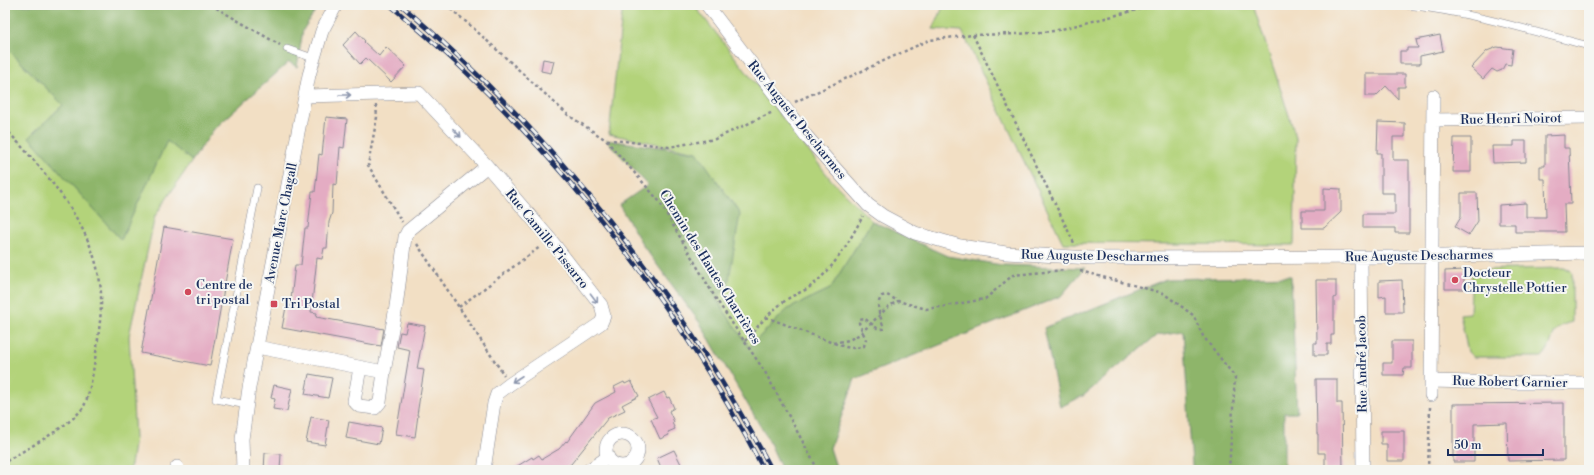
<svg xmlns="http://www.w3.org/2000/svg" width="1594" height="475" font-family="'Libre Bodoni',serif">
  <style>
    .green { fill: #b3d37a; stroke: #67816c }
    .forest { fill: #8eb56a; stroke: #547264 }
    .building { fill: #e4acc3 }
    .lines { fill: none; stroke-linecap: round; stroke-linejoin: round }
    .service-casing { stroke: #868791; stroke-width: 8 }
    .minor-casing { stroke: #868791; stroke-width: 14 }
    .path { stroke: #868791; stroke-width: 2.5; stroke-dasharray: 3 3; stroke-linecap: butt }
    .service { stroke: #fff; stroke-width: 7 }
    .minor { stroke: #fff; stroke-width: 13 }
    .rail-casing { stroke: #1b2f5e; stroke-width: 4.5 }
    .rail { stroke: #f6f6f2; stroke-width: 3; stroke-dasharray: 9; stroke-linecap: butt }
    .oneway { stroke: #8d97ae }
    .poi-dot { fill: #d1495b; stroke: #f6f6f2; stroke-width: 1.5 }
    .labels { text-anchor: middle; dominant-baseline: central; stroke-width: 4; stroke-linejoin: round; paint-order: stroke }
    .street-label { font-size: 13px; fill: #1b2f5e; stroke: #f6f6f2 }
    .poi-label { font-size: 13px; fill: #1b2f5e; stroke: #f6f6f2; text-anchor: start }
  </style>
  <rect width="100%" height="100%" fill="#f6f6f2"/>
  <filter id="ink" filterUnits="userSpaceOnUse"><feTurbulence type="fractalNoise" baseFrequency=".025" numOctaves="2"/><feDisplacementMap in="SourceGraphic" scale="8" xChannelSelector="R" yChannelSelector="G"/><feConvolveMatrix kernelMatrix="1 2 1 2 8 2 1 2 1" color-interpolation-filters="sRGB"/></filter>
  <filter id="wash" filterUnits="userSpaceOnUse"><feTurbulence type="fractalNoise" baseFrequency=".012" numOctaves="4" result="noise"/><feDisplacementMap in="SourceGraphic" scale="16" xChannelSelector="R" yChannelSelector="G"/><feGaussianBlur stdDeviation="0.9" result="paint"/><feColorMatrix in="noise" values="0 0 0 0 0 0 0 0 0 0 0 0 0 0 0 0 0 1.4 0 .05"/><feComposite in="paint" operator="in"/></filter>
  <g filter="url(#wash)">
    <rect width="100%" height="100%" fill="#f2dfc4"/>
    <path class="green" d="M623,5h71l138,176 40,40 -42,68 -42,20 -39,38 -33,-48 -19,-147 -88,-18z
      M953,5h300l43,132 -2,108 -231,-2 -101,-212 -29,-2 10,-22z
      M5,46l58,59 -34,32 92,102 46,-99 25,21 -37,55 -26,120 6,102 -4,27 -3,5h-123z
      M1564,268l5,2 3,3v49c-26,6 -15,20 -30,35h-69l-5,-5 -8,-38 10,-1 2,-43z"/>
    <path class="forest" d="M5,5h314l-16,25 -6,37 -8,-5 -75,67 -22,32 -25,-20 -46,99 -92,-103 34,-32 -58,-59z
      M606,140l91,12 43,62 -12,71 -12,14 33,48 39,-38 42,-20 42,-68 75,35 55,9 83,3 -24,28 -206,83 -25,69 7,22h-55l-13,-29 -69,-118 -56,-76 -25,-42 29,-20z
      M1291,276l6,137h-13v57h-90l-2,-5 -9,-134 -26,4 -74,61 -23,11 -16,-79 122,-49z"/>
    <g id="blocks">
      <path class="building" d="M356,31l9,10 -1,1 15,14 7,-9 20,19 -15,16 -25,-24 -6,6 -17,-19z
        M1440,35l3,16 -23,5v8h-20v-13h7v-3h11l-2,-8z
        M1497,47l16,2 -2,16 -6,-1 -3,6 -5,2 -5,-3 -9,10 -12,-11 16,-17z
        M543,59l11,2 -3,12 -10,-2z
        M1366,74h39v13h-7v12l-12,-13 -10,10h-10z
        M326,117l21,2 -3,29 -4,-1 -3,38 -4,-1 -1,29 -3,9 -2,26h-3l-2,11 -5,-1 -6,54 6,1 -1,4 68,12 -3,17 -99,-18 4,-21 4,1 5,-43h6l4,-37h3l4,-36h3l4,-38 3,1z
        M1378,122l27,1v14h-12v23h16v73h-14v-5h-32v-14h32v-21h-14v-40h-4z
        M1564,135v13h5l2,56h-7l1,28h-50v-8h-16v-19l27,-2v14h20l-1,-38h-5v-13h5v-30z
        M1454,138h17v34h-18z
        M1514,141h12v21l-33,1 -1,-17h22z
        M1324,188l17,1v23l-17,16h-22v-17h22z
        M1461,193h16l1,28 -9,14 -14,-8 6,-10z
        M164,227l69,12 -23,127 -69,-13z
        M1464,270v19h-19v-18z
        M1316,280h20v17l-2,1v37h-3v9h-4v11h-13v-12h3z
        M1402,280l1,32h-17v-16l-7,1v-16z
        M407,323l18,3 -8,43 7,1 -7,45h1l-3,22 -19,-3 14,-84 -13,-3 3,-15 5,1z
        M1392,341h20v27h-8l-1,7h-20v-12h9z
        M309,374l23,4 -4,20 -23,-4z
        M1316,379h21v24h5l1,67h-18v-17h-7v-19h-1z
        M631,381l8,15 -17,9 3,5 -17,8 -37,46 -8,6h-52l21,-13 1,2 6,-4 3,4 17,-10 7,-8 1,1 28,-39 21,-11 -2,-5 10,-5 1,2z
        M274,385l18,4 -5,22 -14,-2 2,-10 -4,-1z
        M664,392l3,6 2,-1 5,11 -5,3 5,11 -2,1 3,6 -7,3 1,3 -9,4 -9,-20 6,-2 -9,-17z
        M1564,403v57l-56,1 -1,-38 -33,1v38h-21v-58z
        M311,417l18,3 -4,25 -19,-3z
        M349,422l33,6 -3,16 -33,-6z
        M1381,431h23v30h-17v-17h-6z
        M674,450l10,20h-22l-5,-12z
        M265,453l16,1 -1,16h-16z"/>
    </g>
  </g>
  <g filter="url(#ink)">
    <use href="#blocks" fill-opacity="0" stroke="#868791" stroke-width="1"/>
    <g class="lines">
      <g class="service-casing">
        <path id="service" d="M1407,5c62,7 122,25 182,41
          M287,49l26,9
          M247,405l-31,-6 41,-211"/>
      </g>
      <g class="minor-casing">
        <path id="minor" d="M707,5l100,132 61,68 15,11 32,17 45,13 46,7 85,5 303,-1 195,-4
          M306,96l113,-3 68,73 63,73 51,66 3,11 -3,7 -91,61 -13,10 -3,9 -10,67
          M1433,120l156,-2
          M1361,258l2,212
          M257,347l127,25 12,-65 9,-70 3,-6 79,-65
          M360,368l-6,33 5,5 16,2 5,-6 4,-30
          M1431,381l79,2h79
          M1431,395l2,-299
          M606 450a16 16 0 1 1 32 0a16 16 0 1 1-32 0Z
          M177,470v-3
          M243,470l-1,-31 7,-51 60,-313 13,-44 14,-26
          M589,470l19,-13"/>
      </g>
      <path class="path" d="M211,5l69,40
        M446,5l25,21 97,89 38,25 53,61 57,98 49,73 53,98
        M973,35l102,210
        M795,102l134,-62 44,-5 45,-1 36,-3 102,-26
        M376,105l1,12 -9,48 34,57
        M5,128c36,40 82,89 93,144 6,24 2,50 -1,75 -3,16 -6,45 -13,59 -10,18 -60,44 -79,56
        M607,140l17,1 45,6 46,-8 58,-27
        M417,244l87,131
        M1080,271l83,22 30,22 10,21 32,41 -6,93
        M459,307l81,-60
        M766,317l67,26 16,-3 11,-6 29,-28 9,-5 28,8 14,-2 45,-8 28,-24 51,-5
        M745,341c13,-15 26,-31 44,-43 8,-5 19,-8 26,-15 21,-18 35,-43 48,-67
        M834,343c10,4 18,7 30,3l2,-6 -7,-17 1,-4 4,-1 13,10 6,1c0,-12 -10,-21 -1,-33l5,-1 11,6
        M1428,470l2,-63"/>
      <use href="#service" class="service"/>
      <use href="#minor" class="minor"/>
      <g class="rail-casing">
        <path id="rail" d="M390,5c28,24 57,48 83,74 117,114 215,246 291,391
          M401,5c155,132 276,285 371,465"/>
      </g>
      <use href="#rail" class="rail"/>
    </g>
    <defs><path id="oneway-shaft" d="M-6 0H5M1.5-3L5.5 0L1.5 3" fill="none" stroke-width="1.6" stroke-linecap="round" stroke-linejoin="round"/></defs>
    <g class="oneway">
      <use href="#oneway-shaft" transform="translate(345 95)"/>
      <use href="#oneway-shaft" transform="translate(457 133) rotate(47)"/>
      <use href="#oneway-shaft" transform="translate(594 298) rotate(53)"/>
      <use href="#oneway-shaft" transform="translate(517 379) rotate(147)"/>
    </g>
  </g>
  <g class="poi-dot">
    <circle cx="1455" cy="280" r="4"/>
    <circle cx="188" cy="292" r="4"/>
    <rect x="270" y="300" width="8" height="8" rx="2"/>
  </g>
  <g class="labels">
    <g class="street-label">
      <text transform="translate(1511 119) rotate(-1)">Rue Henri Noirot</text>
      <text transform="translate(797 120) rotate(51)">Rue Auguste Descharmes</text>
      <text transform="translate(281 223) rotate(-79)">Avenue Marc Chagall</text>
      <text transform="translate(547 239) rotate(51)">Rue Camille Pissarro</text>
      <text transform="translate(1095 256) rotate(1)">Rue Auguste Descharmes</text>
      <text transform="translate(1419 256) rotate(-1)">Rue Auguste Descharmes</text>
      <text transform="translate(710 267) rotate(58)">Chemin des Hautes Charrières</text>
      <text transform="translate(1362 364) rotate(-91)">Rue André Jacob</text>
      <text transform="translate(1510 382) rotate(1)">Rue Robert Garnier</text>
    </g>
    <g class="poi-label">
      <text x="1463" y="273">Docteur<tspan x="1463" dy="15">Chrystelle Pottier</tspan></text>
      <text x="196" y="285">Centre de<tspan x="196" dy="15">tri postal</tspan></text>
      <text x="282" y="304">Tri Postal</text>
    </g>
  </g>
  <rect width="1594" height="475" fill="none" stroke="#f6f6f2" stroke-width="20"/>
  <path d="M1448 449v6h95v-6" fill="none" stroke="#1b2f5e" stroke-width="2"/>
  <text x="1454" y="449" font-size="12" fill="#1b2f5e" stroke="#f6f6f2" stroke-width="3" paint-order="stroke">50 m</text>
</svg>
